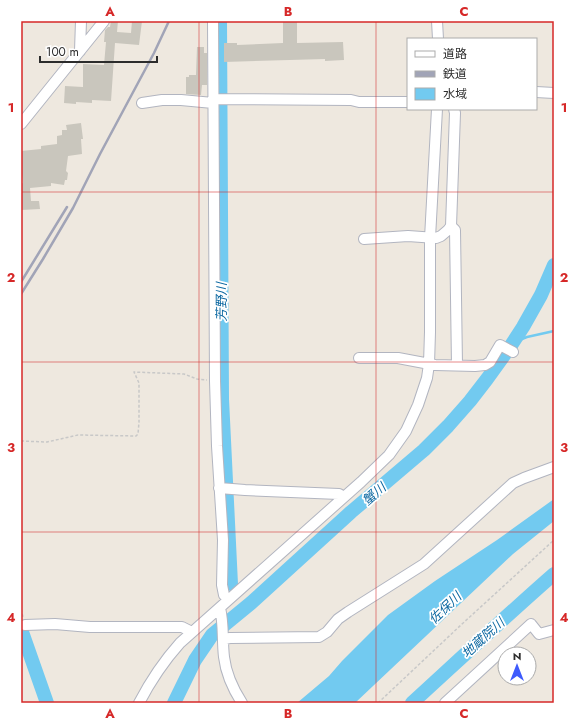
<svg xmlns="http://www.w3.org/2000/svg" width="575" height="724" font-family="Jost,'Noto Sans JP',sans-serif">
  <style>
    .water { fill: #72caf0 }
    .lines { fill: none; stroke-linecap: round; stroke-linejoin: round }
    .stream { stroke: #72caf0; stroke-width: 2.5 }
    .river { stroke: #72caf0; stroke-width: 14 }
    .building { fill: #c9c6bd }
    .minor-casing { stroke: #b2b5c0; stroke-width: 12 }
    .path { stroke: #c8c8c8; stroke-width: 1.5; stroke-dasharray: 3 2; stroke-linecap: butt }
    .minor { stroke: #fff; stroke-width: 10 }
    .rail { stroke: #a1a4b7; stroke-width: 2.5 }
    .grid { fill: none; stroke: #d62828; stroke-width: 1; stroke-opacity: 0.55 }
    .labels { text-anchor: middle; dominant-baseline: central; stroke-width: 3.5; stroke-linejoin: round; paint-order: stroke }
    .water-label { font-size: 13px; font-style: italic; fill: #0c68a1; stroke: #fff }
    .neatline { fill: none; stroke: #d62828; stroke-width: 1.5 }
    .grid-label { font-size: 13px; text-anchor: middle; font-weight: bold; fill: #d62828 }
  </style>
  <rect width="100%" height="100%" fill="#eee8df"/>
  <path class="water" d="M554,499v22l-41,33 -158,149h-58l32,-27 13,-15 46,-46 47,-34 62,-41z"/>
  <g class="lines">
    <path class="stream" d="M512,343l15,-6 27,-6"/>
    <path class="river" d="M220,21l2,378 9,185
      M21,629l26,74
      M174,703l21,-43 17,-25 39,-32 100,-91 73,-62 24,-24 22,-25 17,-22 23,-32 13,-20 18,-32 13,-30
      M412,703c47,-43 94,-87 142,-129"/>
  </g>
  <path class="building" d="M111,21h7l-1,11 14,1 1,-12h10l-3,24 -24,-2 -4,58 -19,-1v3l-16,-1v2l-12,-1 1,-17 18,1v-23l21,1 2,-23h-2l1,-12 3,-3h2z
    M283,21h14v22l46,-1 1,18 -19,1v-2l-101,3v-19h13v2l46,-2z
    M197,47h7v6h3v32h-5l-1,10 -15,-1v-17h3v-2h7z
    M81,123l2,16h-2l1,15 -14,2 -2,15 2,2 -1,7h-2l-1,5 -13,-2v3l-21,2 1,13h8l1,8 -19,1v-26l2,-1 -2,-17v-15l20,-2v-3l16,-2v-8l5,-1v-5h5l-1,-5z"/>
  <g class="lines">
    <g class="minor-casing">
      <path id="minor" d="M213,21l2,360 2,65 6,94 -1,45 2,10 4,5
        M437,21l1,18
        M80,51l1,-30
        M536,92l18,1
        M213,99l138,1 8,2h49
        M142,103l20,-3h19l32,3
        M21,124l83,-103
        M451,226l4,4 2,135
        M364,239l44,-3 28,2 5,-2 7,-6 3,-4 4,-113 -1,-4
        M359,358h39l37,7 40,1 10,-1 5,-3 10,-17 13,7
        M219,488l26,2 94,4 5,3
        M220,608c4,16 2,32 4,49 2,17 9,32 18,46
        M25,625l30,-1 35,3h92l10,5
        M224,639l6,-1 89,-1 8,-5 11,-13 10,-7 76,-48 89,-81 11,-5 30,-11
        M139,703c12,-23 24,-41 41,-60l181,-161 28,-27 17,-24 12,-26 9,-27 2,-14 1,-32v-94l7,-129
        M445,703l86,-79 8,10 15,-4"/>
    </g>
    <path class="path" d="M21,441l26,1 31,-7 58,1 2,-2 1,-12v-39l-5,-11 50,2 13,5 10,1
      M21,609l2,8
      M378,703l84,-79 92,-84"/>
    <use href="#minor" class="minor"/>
    <path class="rail" d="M21,282l46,-75
      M21,294l22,-35 30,-51 27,-54 54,-101 15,-32"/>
  </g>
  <path class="grid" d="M199,21v682M376,21v682M21,192h533M21,362h533M21,532h533"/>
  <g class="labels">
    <g class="water-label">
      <text transform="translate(221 302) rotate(-90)">芳野川</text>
      <text transform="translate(374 494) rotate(-41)">蟹川</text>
      <text transform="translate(445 608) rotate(-44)">佐保川</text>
      <text transform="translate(483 638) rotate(-42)">地蔵院川</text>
    </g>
  </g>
  <rect width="575" height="724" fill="none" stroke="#ffffff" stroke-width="44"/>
  <rect x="407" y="38" width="130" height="72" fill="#ffffff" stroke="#ababab"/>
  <rect x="415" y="51" width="20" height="6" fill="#ffffff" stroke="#ababab"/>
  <text x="443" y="58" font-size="12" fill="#2c2c2c">道路</text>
  <rect x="415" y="71" width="20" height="6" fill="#a1a4b7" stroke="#ababab"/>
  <text x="443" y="78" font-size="12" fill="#2c2c2c">鉄道</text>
  <rect x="415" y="88" width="20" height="12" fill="#72caf0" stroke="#ababab"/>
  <text x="443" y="98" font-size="12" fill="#2c2c2c">水域</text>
  <g transform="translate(517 666)"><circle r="19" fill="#ffffff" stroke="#ababab"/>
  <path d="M0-3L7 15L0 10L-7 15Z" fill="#3e5bfc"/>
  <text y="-6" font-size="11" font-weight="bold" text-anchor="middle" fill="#2c2c2c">N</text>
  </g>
  <path d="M40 56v6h117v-6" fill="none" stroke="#2c2c2c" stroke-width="2"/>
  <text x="46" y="56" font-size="12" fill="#2c2c2c" stroke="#ffffff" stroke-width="3" paint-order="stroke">100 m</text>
  <rect x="22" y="22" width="531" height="680" class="neatline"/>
  <g class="grid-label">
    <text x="110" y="16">A</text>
    <text x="288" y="16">B</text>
    <text x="464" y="16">C</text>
    <text x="11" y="112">1</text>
    <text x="564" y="112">1</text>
    <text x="11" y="282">2</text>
    <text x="564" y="282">2</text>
    <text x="11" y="452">3</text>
    <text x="564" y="452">3</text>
    <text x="11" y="622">4</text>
    <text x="564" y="622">4</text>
    <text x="110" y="718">A</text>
    <text x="288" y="718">B</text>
    <text x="464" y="718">C</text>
  </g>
</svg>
